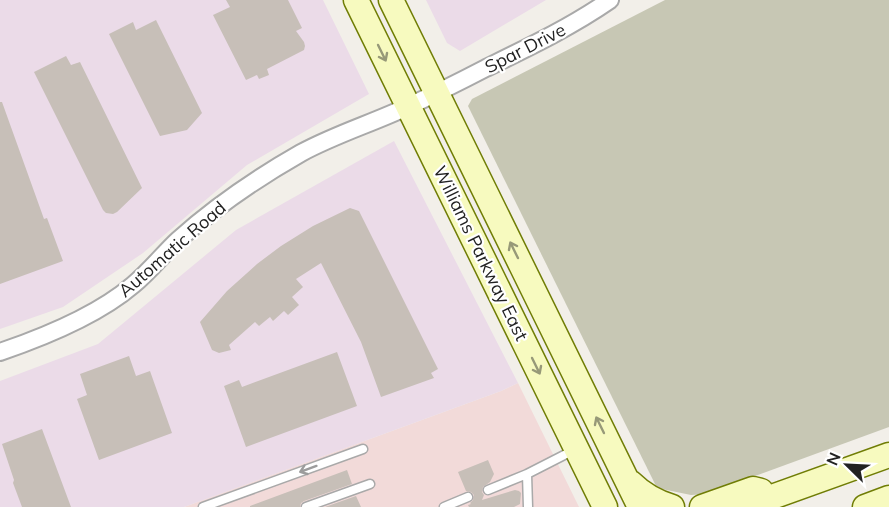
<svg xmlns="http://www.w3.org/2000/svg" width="889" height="507" font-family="Mulish,sans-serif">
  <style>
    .commercial { fill: #f2dad9 }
    .industrial { fill: #ebdbe8 }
    .construction { fill: #c7c7b4 }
    .building { fill: #c7bfb8 }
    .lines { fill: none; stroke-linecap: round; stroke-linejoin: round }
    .lane-casing { stroke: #a9a9a9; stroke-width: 11 }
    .street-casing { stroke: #a9a9a9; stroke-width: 20 }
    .secondary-casing { stroke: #707d05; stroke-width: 27 }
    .lane { stroke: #fff; stroke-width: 8 }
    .street { stroke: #fff; stroke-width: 16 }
    .secondary { stroke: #f7fabf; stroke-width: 24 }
    .oneway { stroke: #979978 }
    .oneway2 { stroke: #9c9c9c }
    .labels { text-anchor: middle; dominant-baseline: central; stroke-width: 4.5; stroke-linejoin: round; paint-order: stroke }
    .street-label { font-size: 18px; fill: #222; stroke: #fff }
  </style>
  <rect width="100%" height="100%" fill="#f2efe9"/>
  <path class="commercial" d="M518,383l61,124h-395l317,-116z"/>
  <path class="industrial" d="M0,0h323l46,94 -122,71 -104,88 -80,54 -63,22z
    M426,0h120l-86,51 -13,-8z
    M394,141l124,242 -17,8 -317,116h-184v-126l98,-37 138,-114z"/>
  <path class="construction" d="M665,0h224v427l-183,67 -15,1 -34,-7 -189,-382 4,-7z"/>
  <path class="building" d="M226,0h62l14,28 -6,3 8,11 1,4 -1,4 -37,19 2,6 -10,4 -2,-4 -11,5 -33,-65 17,-8z
    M156,20l46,93 -15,17 -27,6 -51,-102 24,-12 3,8z
    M66,56l5,9 9,-3 62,126 -25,24 -4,2 -7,-1 -3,-3 -69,-138z
    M0,102h2l42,117 3,-1 16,43 -63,23z
    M350,208l9,3 79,158 -7,4 3,5 -53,19 -20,-55 -40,-79 -25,16 7,8 -11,10 7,8 -11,10 -4,-4 -11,10 -3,-4 -11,9 -4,-4 -26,23 2,5 -12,3 -7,-3 -12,-28 27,-31 30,-27 24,-18 32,-20z
    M337,352l20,54 -111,41 -22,-61 15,-6 3,7z
    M129,356l7,20 14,-5 22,62 -73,27 -22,-61 10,-4 -7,-21z
    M42,429l29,78h-49l-9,-24 1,-3 -12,-36z
    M488,460l6,14 -4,8 -7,5 -1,5 2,3 -2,5 33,-10 4,1 2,2 -1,11 -6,3h-45l-1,-2 3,-1 -1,-1 3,-3 1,-5 -3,-3 -5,-1 -8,-19z
    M347,470l5,14 -48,17 -3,2 -1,4h-50v-1z
    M356,496l5,11h-36z"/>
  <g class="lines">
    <g class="lane-casing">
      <path id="lane" d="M488,490l39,-16
        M203,507l160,-58
        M306,507l64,-23
        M444,507l24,-10
        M528,507l-1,-33 47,-24"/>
    </g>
    <g class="street-casing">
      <path id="street" d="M0,352c44,-15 98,-37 133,-67 17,-14 30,-31 45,-45 38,-34 79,-62 123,-87 35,-19 72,-30 108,-47 26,-12 52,-25 77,-38 43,-21 85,-41 124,-68"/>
    </g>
    <g class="secondary-casing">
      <path id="secondary" d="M356,0l249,507
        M391,0l249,507
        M631,483c12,12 25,19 41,24
        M702,507l51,-18 8,2
        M744,507l145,-52
        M865,507l24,-9"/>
    </g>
    <use href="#lane" class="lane"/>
    <use href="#street" class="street"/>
    <use href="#secondary" class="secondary"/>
  </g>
  <defs><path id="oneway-shaft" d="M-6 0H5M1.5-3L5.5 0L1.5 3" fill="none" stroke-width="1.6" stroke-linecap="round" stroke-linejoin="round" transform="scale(1.5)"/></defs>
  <g class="oneway">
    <use href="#oneway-shaft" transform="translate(382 53) rotate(64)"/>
    <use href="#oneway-shaft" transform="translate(514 250) rotate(-116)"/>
    <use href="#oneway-shaft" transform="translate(536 366) rotate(64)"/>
    <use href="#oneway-shaft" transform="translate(600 425) rotate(-116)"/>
  </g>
  <use class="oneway2" href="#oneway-shaft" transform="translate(308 469) rotate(160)"/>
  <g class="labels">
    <g class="street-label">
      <text transform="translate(525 48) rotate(-27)">Spar Drive</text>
      <text transform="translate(172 249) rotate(-41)">Automatic Road</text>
      <text transform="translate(481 253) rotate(64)">Williams Parkway East</text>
    </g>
  </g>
  <g transform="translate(847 465) rotate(294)" stroke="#ffffff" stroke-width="4.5" paint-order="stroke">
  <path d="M0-4.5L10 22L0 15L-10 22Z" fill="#222222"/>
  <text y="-9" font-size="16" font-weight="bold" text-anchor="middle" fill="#222222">N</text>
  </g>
</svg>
